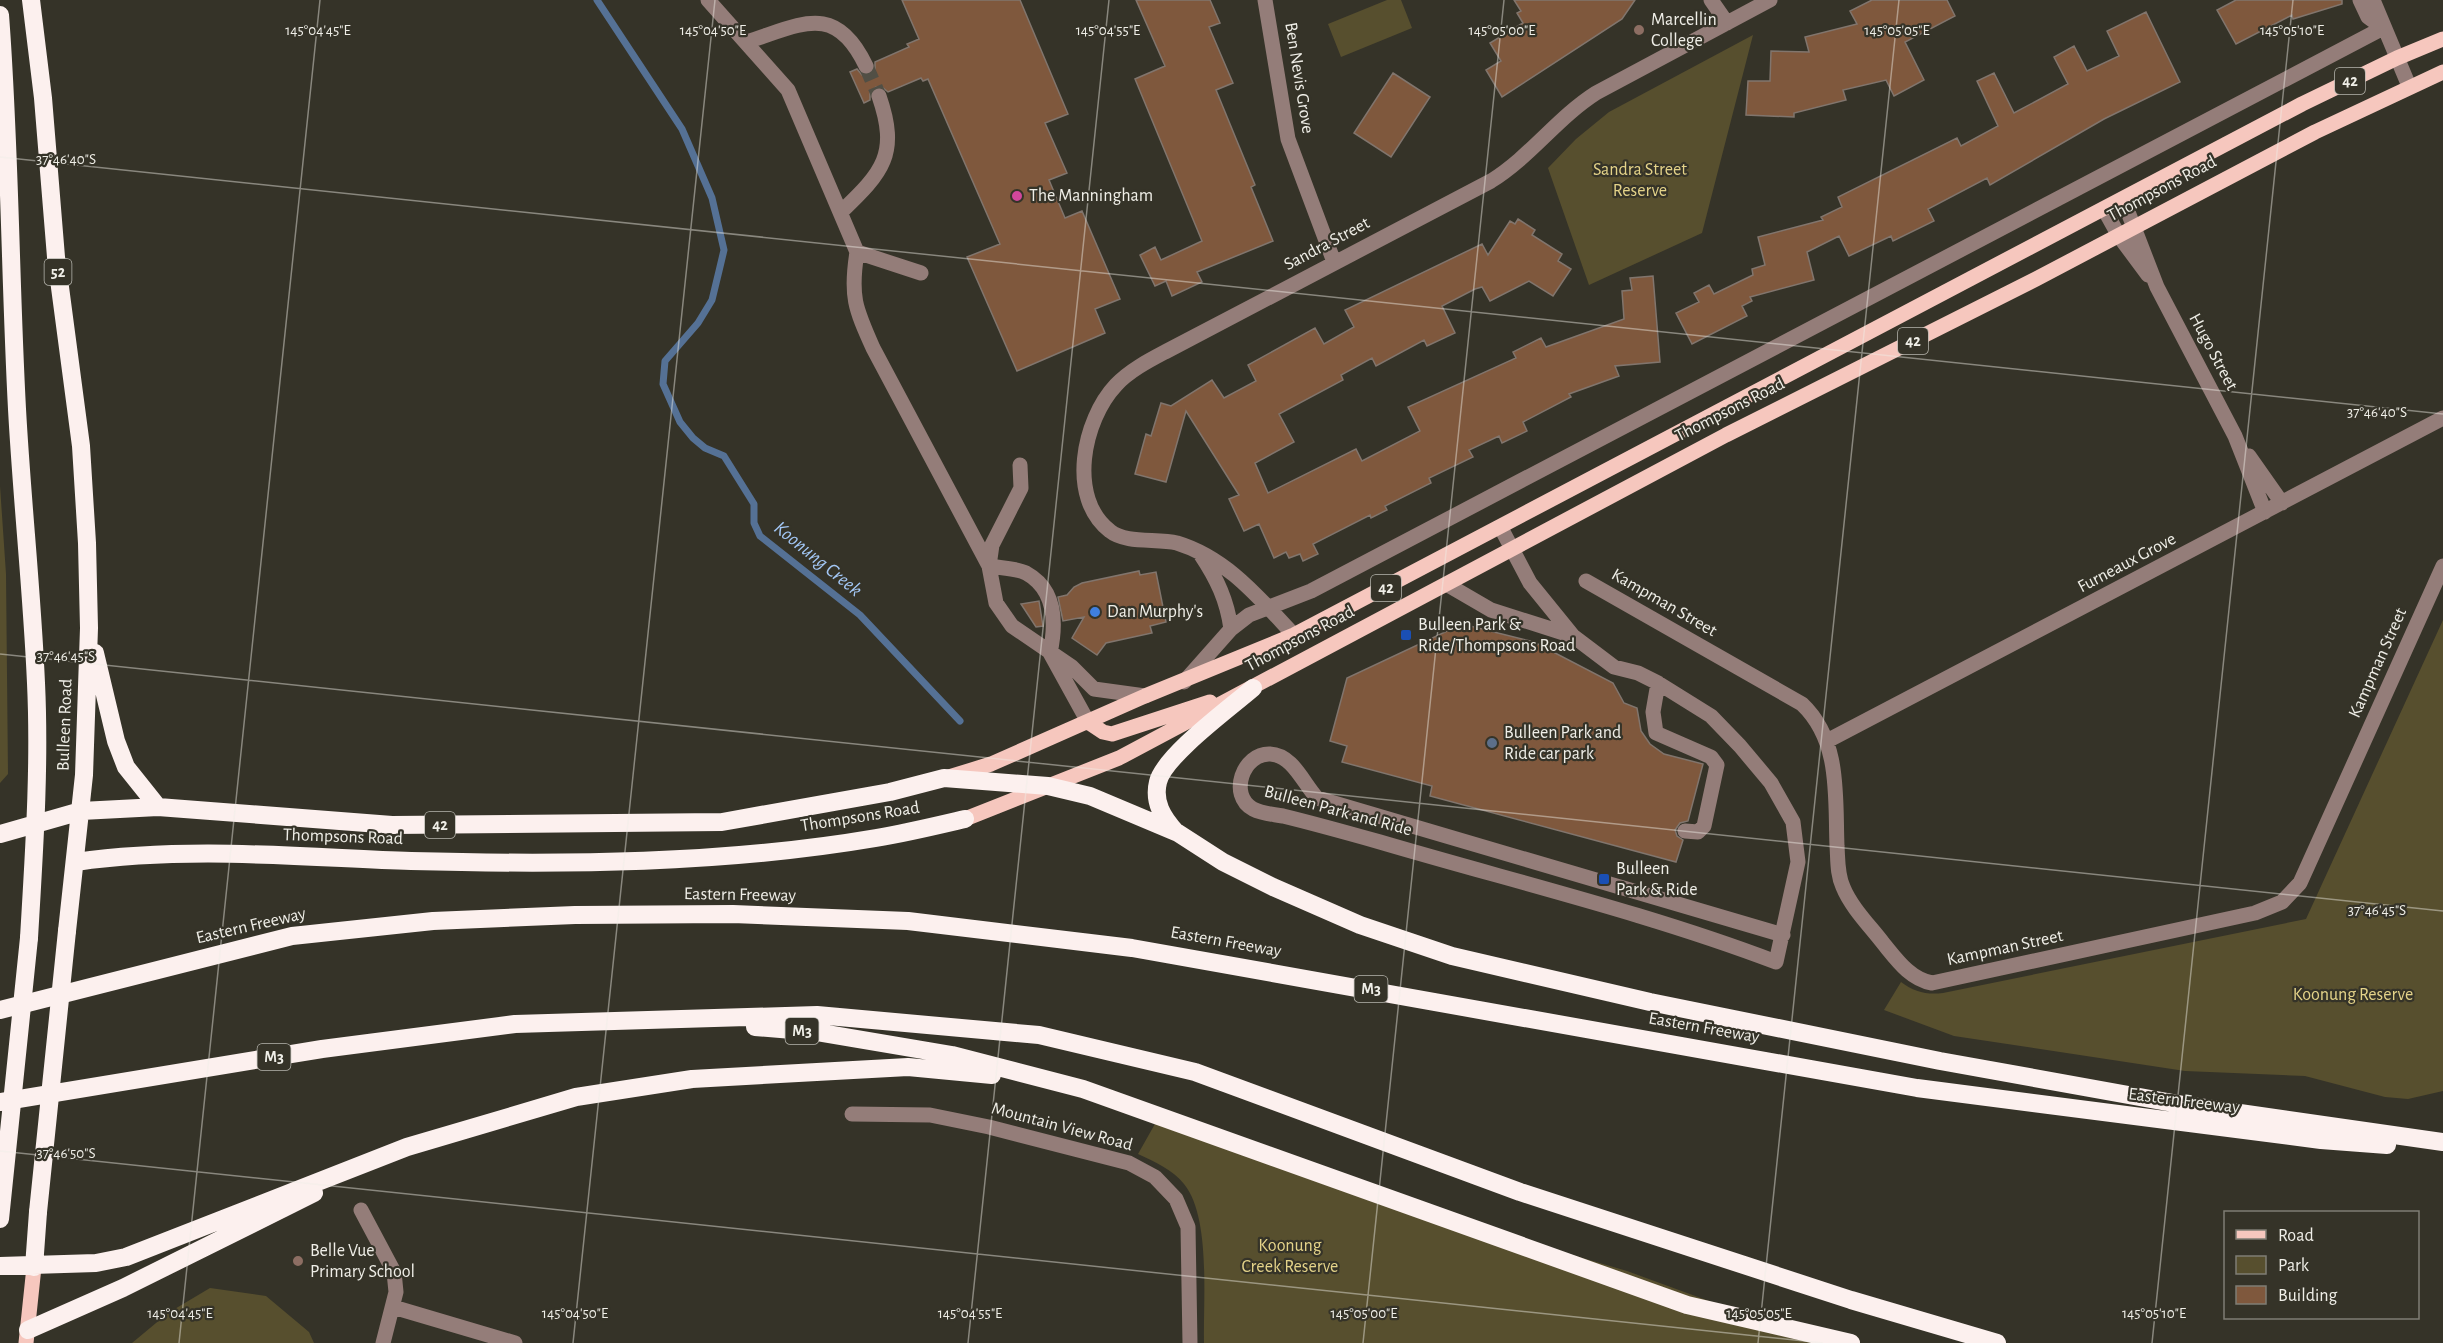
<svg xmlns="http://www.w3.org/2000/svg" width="2443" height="1343" font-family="'Alegreya Sans',sans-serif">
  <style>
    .green { fill: #574f2e }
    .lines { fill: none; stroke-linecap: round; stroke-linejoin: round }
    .stream { stroke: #557195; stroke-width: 7 }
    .building { fill: #7f583d; stroke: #81756d; stroke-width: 1.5 }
    .minor-tunnel { stroke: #514f45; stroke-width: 15; stroke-dasharray: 15 8; stroke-linecap: butt }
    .minor { stroke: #947d79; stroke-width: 15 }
    .major { stroke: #f6c7be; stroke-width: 15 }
    .highway { stroke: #fcf0ee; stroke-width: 18 }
    .highway-bridge { stroke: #fcf0ee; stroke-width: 18 }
    .ticks { fill: none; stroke: #efeee7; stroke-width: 1.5; stroke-opacity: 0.45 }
    .education-dot { fill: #8d6e63; stroke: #353328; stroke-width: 2 }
    .hotel-dot { fill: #d1479c; stroke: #353328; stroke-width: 2 }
    .shop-dot { fill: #3f7fe0; stroke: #353328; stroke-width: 2 }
    .transit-dot { fill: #1a4fb4; stroke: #353328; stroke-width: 2 }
    .service-dot { fill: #5c6f8a; stroke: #353328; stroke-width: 2 }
    .labels { text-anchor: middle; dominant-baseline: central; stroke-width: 4.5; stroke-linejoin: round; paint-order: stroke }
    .shield { fill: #353328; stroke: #b7b6ae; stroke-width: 1.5 }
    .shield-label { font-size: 16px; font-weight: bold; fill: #efeee7 }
    .poi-label { font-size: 18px; fill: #efeee7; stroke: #353328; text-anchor: start }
    .street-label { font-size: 18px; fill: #efeee7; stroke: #353328 }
    .park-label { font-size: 18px; fill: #e4d389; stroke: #353328 }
    .water-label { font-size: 20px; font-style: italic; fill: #a3c7f5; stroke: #353328 }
    .ticks-label { font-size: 15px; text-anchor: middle; fill: #efeee7; stroke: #353328; stroke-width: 4.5; stroke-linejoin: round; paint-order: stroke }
  </style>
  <rect width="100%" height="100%" fill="#353328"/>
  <path class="green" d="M1387,0h14l11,28 -71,29 -13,-33z
    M1753,35l-51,198 -113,52 -41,-117 28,-29 33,-27z
    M0,486l6,88 2,200 -8,9z
    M2443,620v471l-35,8 -23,-2 -80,-21 -120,-5 -231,-35 -70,-26 17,-28c13,10 26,13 42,11l363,-74z
    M1160,1115l188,74 279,82 197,72h-620c-1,-43 7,-126 -20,-159 -11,-14 -29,-22 -46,-30z
    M210,1288l56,8 43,36 5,11h-182l36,-30z"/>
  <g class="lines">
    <path class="stream" d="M597,0l85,129 30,69 12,52 -5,21 -7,29 -14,23 -33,38 -2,23 17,38 13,16 12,10 19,8 30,48v19l6,13 100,79 100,106"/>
  </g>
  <path class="building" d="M902,0h118l48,114 -23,9 22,50 -18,7 16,38 17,-7 38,88 -25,10 10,24 -88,38 -50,-114 33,-13 -72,-165 -5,2 -2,-3 -33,14 -6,-5h-6l-6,6v7l-6,3 -14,-31 7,-3 5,6h8l5,-5v-8l34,-15 -2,-3 12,-5z
    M1136,0h74l10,23 -11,4 24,56 -17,7 39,95 -4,2 22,54 -76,31 5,10 -30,14 -6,-15 -11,5 -15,-31 15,-8 6,13 41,-19 -67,-162 30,-13z
    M1514,0h121l-13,19 -120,78 -16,-27 15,-9 -11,-18 33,-20 -6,-10 4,-2z
    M1872,0h75l8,16 -50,26 19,38 -30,16 -8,-16 -43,10 3,10 -52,13v4l-48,-2 2,-34h22l1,-30 38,1 -4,-15 52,-13 -7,-13z
    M2236,0h106v4l-49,15 -1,-4 -56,29 -19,-34z
    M2146,12l34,70 -76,37 -114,66 -3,-7 -59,31 6,12 -41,20 -2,-5 -42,20 -10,-20 -32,16 7,28 -64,17 2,4 -10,5 5,10 -55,28 -16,-31 23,-11 -5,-9 15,-8 5,9 39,-19 -1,-6 13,-4 -7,-28 65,-17 -2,-3 21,-10 -4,-10 119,-59 4,8 37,-20 -21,-45 17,-8 20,40 54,-29 -14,-27 20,-11 13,25 32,-15 -12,-25z
    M1393,73l37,24 -39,60 -37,-24z
    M1518,219l17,11 -3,5 30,19 -4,7 13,8 -18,27 -24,-15 -39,20 -8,-14 -7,2 -33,17 13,27 -28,13 -3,-6 -48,26 -4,-8 -31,17 2,5 -64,34 15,28 -39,21 13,30 88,-44 6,12 58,-30 -12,-24 108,-49 -3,-6 28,-14 5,9 78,-28 -2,-28 10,-1 -2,-12 23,-2 7,86 -45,4 4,10 -50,18 2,3 -48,25 4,9 -25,12 -3,-7 -30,14 4,7 -44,21 2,5 -46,23 2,4 -16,8 -1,-3 -57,29 5,10 -15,7 -3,-7 -11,4 -3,-6 -12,6 -15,-34 -15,7 -15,-32 10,-4 -53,-84 -20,71 -31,-8 11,-40 5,2 10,-33 10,3 41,-26 12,18 32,-17 -8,-16 67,-37 9,16 30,-17 -9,-17 137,-66 6,11 22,-34 5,3z
    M1139,571l1,4 16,-3 10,50 -16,4 2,7 -46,10 -9,12 -25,-17 12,-21 -21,4 -5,-24 9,-2 7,-8 8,-4z
    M1039,601l4,25 -7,1 -15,-23z
    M1462,624l72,18 79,41 11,20 13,5 4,23 9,13 14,10 39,10 -15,57 -8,2 -5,7 2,6 6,4 -7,22 -246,-66 2,-10 -90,-24 5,-16 -17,-5 17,-63z"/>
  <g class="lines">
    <path class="minor-tunnel" d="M866,66l13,30"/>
    <path class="minor" d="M708,0l80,90 69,162 64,21
      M1265,0l23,139 46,123
      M1711,0l16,23
      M2360,0l8,17 15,11
      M2373,0l36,86
      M746,42c55,-17 89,-41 120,24
      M2123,199l34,88 78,149 30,76
      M2104,209l15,27 29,39
      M841,212c42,-40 58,-58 38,-116
      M857,252c-7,44 -2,56 16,96l116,218c12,2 27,2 37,7 31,17 30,52 24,80l38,69
      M2249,456l33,47
      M1020,465l1,23 -29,57 -3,21 7,37 16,23 60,41 22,22 51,7
      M1501,528l29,55 43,53 41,31 24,6 20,10 53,33 29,30 31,37 22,39 5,40 -22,100c-129,-49 -264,-81 -396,-120 -32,-9 -64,-18 -97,-26 -11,-2 -20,-2 -30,-7 -25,-14 -10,-56 17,-55 23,1 33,29 47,44l466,137
      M1201,555c16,24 26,45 30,74
      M1586,581l216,123c39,37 33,93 35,142 1,14 0,28 6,41 8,20 27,39 40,56 14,17 27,36 49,40l323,-70 27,-11 18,-19 143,-317
      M1448,585l43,25 82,26
      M1294,635c-34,-36 -67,-77 -117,-92 -20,-5 -51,1 -67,-12 -43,-33 -27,-111 6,-146 13,-14 32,-24 49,-33l326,-171c40,-25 66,-63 105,-88l174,-93
      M1184,682l47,-53 18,-14 62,-24 1072,-563
      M1658,683l-5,29 3,21 55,24 6,8 -13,61 -6,6 -13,-1
      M1827,741l616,-323
      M852,1114l78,1 59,12 140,36 26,14 21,22 12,28 2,116
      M361,1210l33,62 2,20 -13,51
      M393,1307l122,36"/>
    <path class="major" d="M1088,722l15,10 9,2 98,-32
      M949,777l42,-13 154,-68 149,-61 1008,-531 95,-46 46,-19
      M965,819l154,-61 607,-323 310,-156 279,-147 128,-60
      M26,1343l8,-76"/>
    <path class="highway" d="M31,0l12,98 13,159 25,189 6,97 2,85 -5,147 -17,156
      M0,15c10,131 10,263 17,394 5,92 15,182 19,274 4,85 -2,170 -7,255
      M95,653l21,88 10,26 32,40
      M1176,832c-13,-14 -23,-30 -18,-50 6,-26 72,-74 95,-94
      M0,834l81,-23 77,-4 234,18 330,-3 168,-30 54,-14 104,8 42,10 88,37 45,29 50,25 87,38 92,31 198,46 290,59 244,44 259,37
      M76,862c111,-16 223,-5 335,-1 153,4 313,3 465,-23 30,-5 59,-12 89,-19
      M0,1010l292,-74 141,-15 142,-6 158,-1 175,7 224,27 785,140 404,52 66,5
      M755,1027l61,5 136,23 131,34 604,216 164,38
      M0,1102l322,-53 193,-25 302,-9 222,20 156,37 325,120 331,108 146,43
      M0,1266l96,-3 30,-6 281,-110 169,-50 116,-18 216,-12 84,8
      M34,1267l4,-55
      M28,1330l95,-42 191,-95"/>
    <path class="highway-bridge" d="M38,1212l29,-281
      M0,1219l29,-281"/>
  </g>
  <path class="ticks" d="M0,157l2443,257M0,654l2443,257M0,1151l1823,192M179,1343l141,-1343M573,1343l142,-1343M968,1343l141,-1343M1363,1343l141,-1343M1758,1343l141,-1343M2152,1343l141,-1343"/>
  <g class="education-dot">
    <circle cx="1639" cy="30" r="6"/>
    <circle cx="298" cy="1261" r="6"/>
  </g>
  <circle class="hotel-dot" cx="1017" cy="196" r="6"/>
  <circle class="shop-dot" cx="1095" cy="612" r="6"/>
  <g class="transit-dot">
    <rect x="1400" y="629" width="12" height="12" rx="3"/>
    <rect x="1598" y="873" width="12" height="12" rx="3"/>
  </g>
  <circle class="service-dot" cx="1492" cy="743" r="6"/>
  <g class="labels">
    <g class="shield">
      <rect x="2335" y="68" width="30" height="26" rx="4.5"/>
      <rect x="44.5" y="259" width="27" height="26" rx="4.5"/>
      <rect x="1898" y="328" width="30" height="26" rx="4.5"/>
      <rect x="1371" y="575" width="30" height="26" rx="4.5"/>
      <rect x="425" y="812" width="30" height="26" rx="4.5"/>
      <rect x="1354.5" y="976" width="33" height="26" rx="4.5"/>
      <rect x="785.5" y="1018" width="33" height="26" rx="4.5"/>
      <rect x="257.5" y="1044" width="33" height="26" rx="4.5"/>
    </g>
    <g class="shield-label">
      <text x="2350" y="81">42</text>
      <text x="58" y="272">52</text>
      <text x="1913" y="341">42</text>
      <text x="1386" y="588">42</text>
      <text x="440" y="825">42</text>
      <text x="1371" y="989">M3</text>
      <text x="802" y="1031">M3</text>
      <text x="274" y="1057">M3</text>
    </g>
    <g class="poi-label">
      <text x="1651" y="20">Marcellin<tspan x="1651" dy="21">College</tspan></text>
      <text x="1029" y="196">The Manningham</text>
      <text x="1107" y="612">Dan Murphy's</text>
      <text x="1418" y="625">Bulleen Park &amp;<tspan x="1418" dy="21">Ride/Thompsons Road</tspan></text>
      <text x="1504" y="733">Bulleen Park and<tspan x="1504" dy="21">Ride car park</tspan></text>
      <text x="1616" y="869">Bulleen<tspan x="1616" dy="21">Park &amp; Ride</tspan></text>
      <text x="310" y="1251">Belle Vue<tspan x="310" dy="21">Primary School</tspan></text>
    </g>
    <g class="street-label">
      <text transform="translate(1299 78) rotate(81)">Ben Nevis Grove</text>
      <text transform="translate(2162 189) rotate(-28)">Thompsons Road</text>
      <text transform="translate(1327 244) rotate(-28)">Sandra Street</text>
      <text transform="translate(2213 352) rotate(62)">Hugo Street</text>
      <text transform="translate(1730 410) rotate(-27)">Thompsons Road</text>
      <text transform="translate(2127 563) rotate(-28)">Furneaux Grove</text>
      <text transform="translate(1664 603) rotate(30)">Kampman Street</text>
      <text transform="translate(1300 639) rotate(-28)">Thompsons Road</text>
      <text transform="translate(2378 663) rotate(-66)">Kampman Street</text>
      <text transform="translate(65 725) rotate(-88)">Bulleen Road</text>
      <text transform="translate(1338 811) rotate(15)">Bulleen Park and Ride</text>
      <text transform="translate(860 817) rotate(-9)">Thompsons Road</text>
      <text transform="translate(343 837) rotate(2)">Thompsons Road</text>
      <text transform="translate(740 895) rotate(1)">Eastern Freeway</text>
      <text transform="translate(251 926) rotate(-13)">Eastern Freeway</text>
      <text transform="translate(1226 942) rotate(10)">Eastern Freeway</text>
      <text transform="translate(2005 948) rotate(-12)">Kampman Street</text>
      <text transform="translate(1704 1028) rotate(10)">Eastern Freeway</text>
      <text transform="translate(2184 1101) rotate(7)">Eastern Freeway</text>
      <text transform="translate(1062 1127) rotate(15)">Mountain View Road</text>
    </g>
    <g class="park-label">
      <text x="1640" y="170">Sandra Street<tspan x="1640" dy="21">Reserve</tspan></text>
      <text x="2353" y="995">Koonung Reserve</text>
      <text x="1290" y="1246">Koonung<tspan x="1290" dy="21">Creek Reserve</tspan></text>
    </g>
    <g class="water-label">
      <text transform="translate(818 559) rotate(39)">Koonung Creek</text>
    </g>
  </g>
  <g class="ticks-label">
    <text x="318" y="35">145°04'45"E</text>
    <text x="713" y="35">145°04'50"E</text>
    <text x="1108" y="35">145°04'55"E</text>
    <text x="1502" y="35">145°05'00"E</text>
    <text x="1897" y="35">145°05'05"E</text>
    <text x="2292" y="35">145°05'10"E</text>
    <text x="66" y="164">37°46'40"S</text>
    <text x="2377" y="417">37°46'40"S</text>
    <text x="66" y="661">37°46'45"S</text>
    <text x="2377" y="915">37°46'45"S</text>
    <text x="66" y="1158">37°46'50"S</text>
    <text x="180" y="1318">145°04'45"E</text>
    <text x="575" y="1318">145°04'50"E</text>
    <text x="970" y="1318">145°04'55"E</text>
    <text x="1364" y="1318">145°05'00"E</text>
    <text x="1759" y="1318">145°05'05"E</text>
    <text x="2154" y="1318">145°05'10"E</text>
  </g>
  <rect x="2224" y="1211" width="195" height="108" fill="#353328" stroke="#7f7e74" stroke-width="1.5"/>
  <rect x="2236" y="1230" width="30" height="9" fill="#f6c7be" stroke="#7f7e74" stroke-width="1.5"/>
  <text x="2278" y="1241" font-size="18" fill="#efeee7">Road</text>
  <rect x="2236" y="1256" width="30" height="18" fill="#574f2e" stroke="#7f7e74" stroke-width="1.5"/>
  <text x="2278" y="1271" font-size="18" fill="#efeee7">Park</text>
  <rect x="2236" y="1286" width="30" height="18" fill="#7f583d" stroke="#7f7e74" stroke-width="1.5"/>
  <text x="2278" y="1301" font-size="18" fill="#efeee7">Building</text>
</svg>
